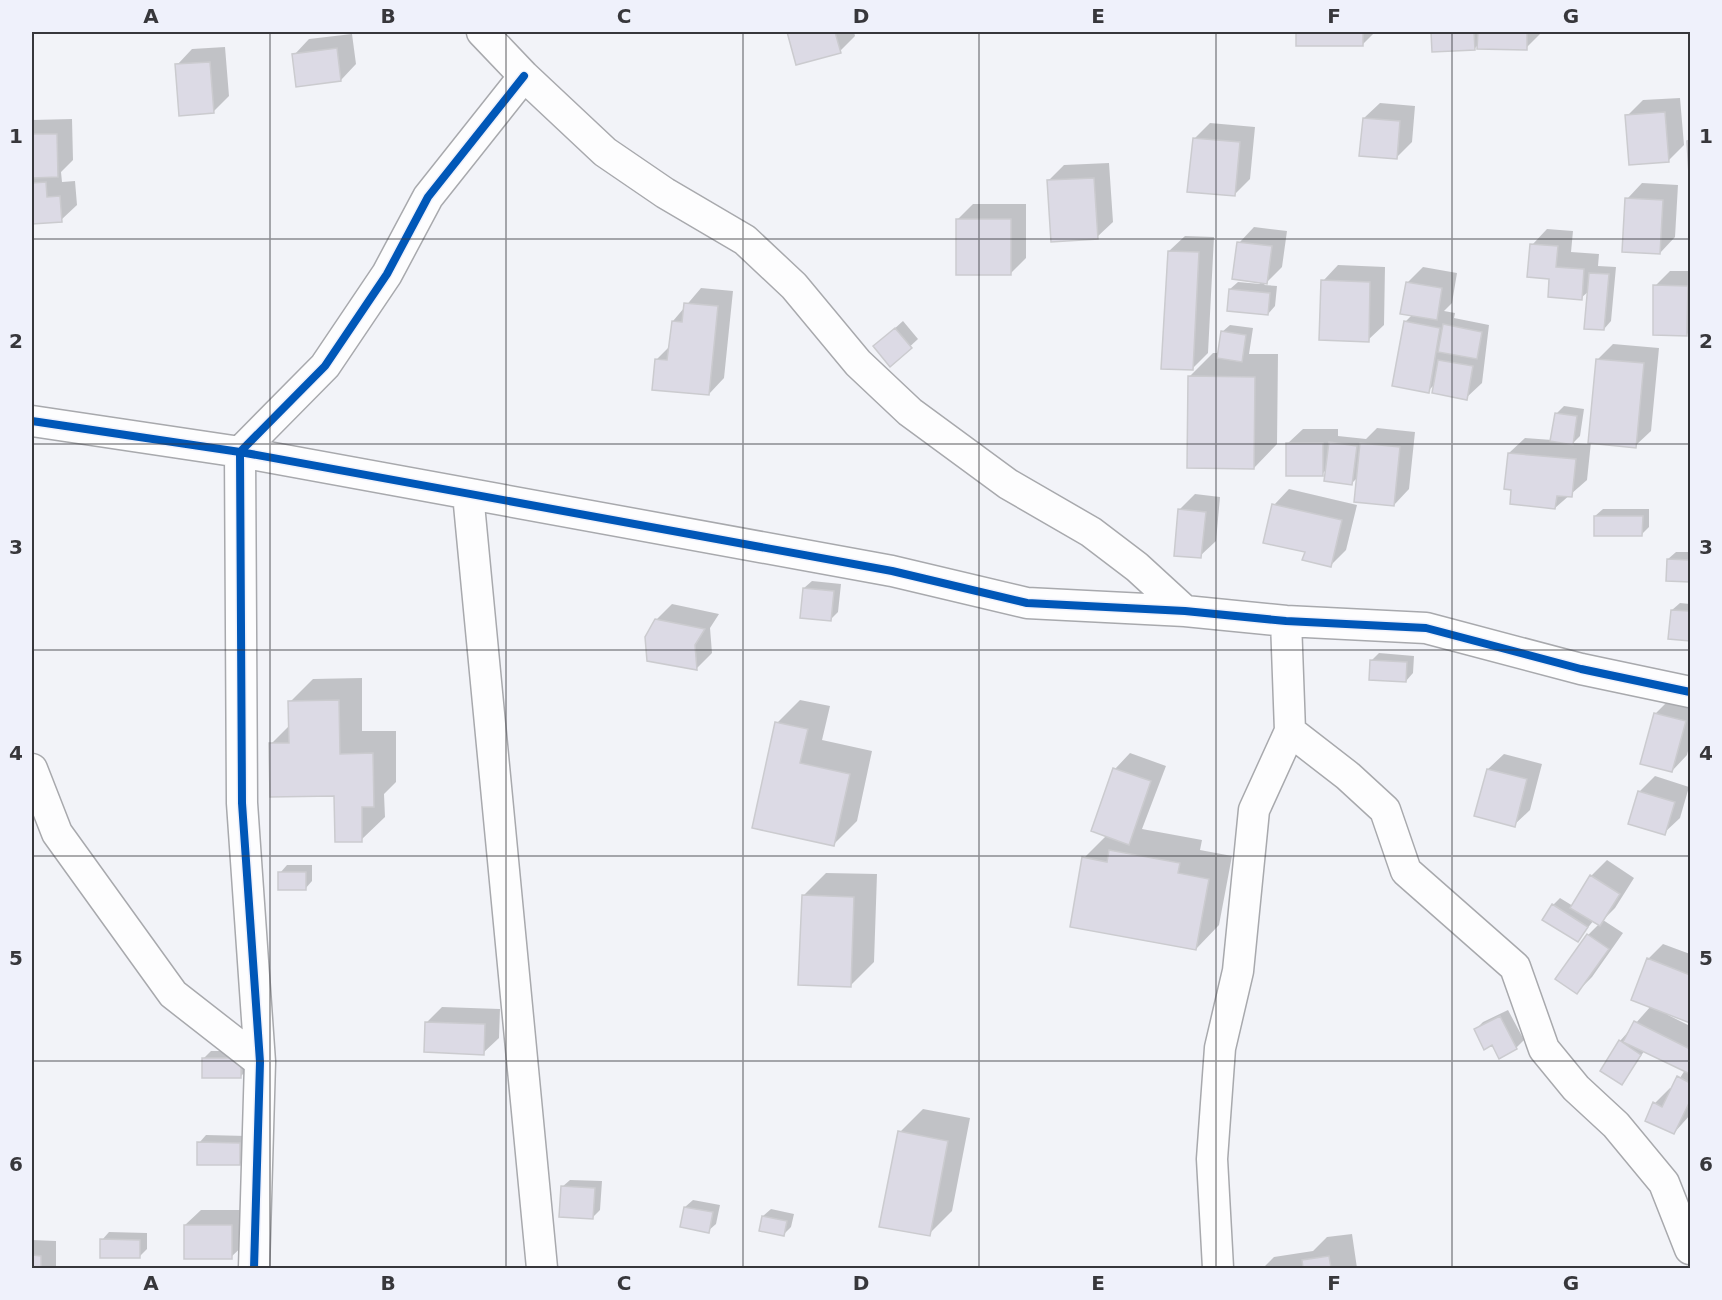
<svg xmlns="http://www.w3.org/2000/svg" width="1722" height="1300" font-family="'DejaVu Sans',sans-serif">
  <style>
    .shadow { fill: #0003 }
    .building { fill: #dcdae5; stroke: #cbcbcf; stroke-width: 1.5 }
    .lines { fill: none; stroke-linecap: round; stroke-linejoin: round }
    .minor-casing { stroke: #a8a9ad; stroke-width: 33 }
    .minor { stroke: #fdfdfe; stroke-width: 30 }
    .cycleway-casing { stroke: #eff1fb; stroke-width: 11 }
    .cycleway { stroke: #0057b8; stroke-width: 8 }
    .grid { fill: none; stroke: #37373b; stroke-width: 1.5; stroke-opacity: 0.55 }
    .neatline { fill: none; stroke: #37373b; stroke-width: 2 }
    .grid-label { font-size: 20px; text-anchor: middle; font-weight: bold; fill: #37373b }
  </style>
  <rect width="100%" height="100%" fill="#f2f3f8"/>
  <path class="shadow" d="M789,32h65l1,4 -15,15 -43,12z
    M1297,32h78l-13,13 -65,-1z
    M1433,32h109l-16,16 -47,-4 -5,5 -41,1z
    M352,34l4,30 -15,16 -47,-25 15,-16z
    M225,47l4,49 -16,16 -36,-47 15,-16z
    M1680,98l4,47 -16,16 -41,-45 16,-16z
    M1380,103l35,3 -3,36 -16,16 -32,-40z
    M72,119l1,41 -12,12 1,10 13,-1 2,24 -16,15 -29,2v-102z
    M1210,123l45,4 -5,52 -16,16 -40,-56z
    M1109,163l4,59 -16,15 -48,-57 15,-15z
    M1642,183l36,2 -3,52 -15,16 -33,-54z
    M973,204h53v54l-16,16 -53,-54z
    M1254,227l33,4 -5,36 -18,18 13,1 -2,20 -7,8 -38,-25 8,-7 22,2 -21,-41z
    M1547,229l26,2 -2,21 28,2 -1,12 18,1 -5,54 -7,8 -15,-38 -8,7 -30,-20 -19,-33z
    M1185,236l29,1 -6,116 -16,16 -23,-118z
    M1338,265l47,2 -1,58 -16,15 -45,-59z
    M1423,267l34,6 -5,30 -8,8 11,2 -1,5 35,7 -7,58 -16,15 -31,-14 -7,7 -23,-69 7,-7 -5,-32z
    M1670,271h20v59l-3,4 -32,-48z
    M701,288l32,3 -9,87 -15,16 -53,-34 14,-14 3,-25z
    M903,321l15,18 -27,25 -8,-25z
    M1230,325l23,3 -4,26h29l-1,90 -23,24 -64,-92 23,-23h6l3,-21z
    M1613,344l46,4 -8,83 -16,15 -44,-4 -4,38 -32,28 -42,-19 -4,-36 16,-15 27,2 4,-26 8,-8 20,3 -4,27 -7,7 16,1 9,-85z
    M1377,428l38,4 -6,57 -15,16 -36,-28 -6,6 -25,-14 -5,5 -35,-30 16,-15h35v7l28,3z
    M1289,489l68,16 -11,45 -15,15 -25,-14 -32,-46z
    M1195,494l25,3 -4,44 -16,15 -21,-46z
    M1603,509h46v18l-8,8 -46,-19z
    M1676,552h14v29l-23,-1 1,-21z
    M812,581l29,3 -3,28 -8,8 -26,-32z
    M1680,603l10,1v36l-20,-2 2,-28z
    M672,604l47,10 -9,14 2,25 -15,15 -41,-48z
    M1379,653l35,3 -1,17 -7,8 -35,-20z
    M362,678v53h34v51l-12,12 1,23 -24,23 -25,-46 -65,-50 19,-19v-23l23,-23z
    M1671,698l19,5v40l-3,12 -15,16 -30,-8 14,-50z
    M800,700l30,6 -8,34 50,11 -15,70 -23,23 -57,-121z
    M1130,753l36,13 -24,63 60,11 -2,10 32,6 -13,69 -23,24 -112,-91 23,-23 8,-66z
    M1504,754l38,10 -12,46 -16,15 -26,-56z
    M1655,776l34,11 -9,31 -16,15 -25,-41z
    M1607,860l27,18 -19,30 -12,12 20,13 -31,44 -15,15 11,-57 11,-11 -5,-4 -16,20 -25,-35 7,-7 13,8 18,-30z
    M287,865h25v16l-7,8 -25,-16z
    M826,873l51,1 -3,88 -24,24 -47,-90z
    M1663,944l27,10v67l-21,-8 -1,2 22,11v89l-16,18 -19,-30 15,-15 3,1 12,-19 -40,-20 -23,33 -2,-42 31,-35 -3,-47z
    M442,1007l58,2 -1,29 -16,15 -56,-31z
    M1508,1010l16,30 -8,8 -23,-5 -18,-13 8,-8z
    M211,1051h37v18l-7,7 -38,-17z
    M923,1109l47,9 -18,93 -23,23 -29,-102z
    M206,1135l41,1v21l-7,7 -41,-21z
    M570,1180l32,1 -2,29 -7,7 -31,-30z
    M693,1200l27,5 -4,19 -8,7 -23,-24z
    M771,1209l23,5 -3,13 -7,7 -21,-18z
    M201,1210h46v32l-16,15 -46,-32z
    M109,1232l38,1v16l-8,8 -37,-17z
    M1352,1234l5,34h-94l11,-11 39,-6 14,-14z
    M32,1240l24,1v27h-24z"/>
  <path class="building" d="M787,32h48l6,21 -45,12z
    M1296,32h67v14h-67z
    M1431,32h43l1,18 -43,2z
    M1478,32h49v18l-50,-1z
    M337,48l4,33 -45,6 -4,-33z
    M210,62l4,51 -35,3 -4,-52z
    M1665,112l4,50 -40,3 -4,-50z
    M1363,118l37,3 -3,38 -38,-3z
    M32,134h25l1,43 -26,1z
    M1193,138l47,4 -5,54 -48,-4z
    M1690,140v52l-3,-51z
    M1094,178l4,61 -47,3 -4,-62z
    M46,182l1,15 13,-1 2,26 -30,2v-41z
    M1625,198l38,2 -3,54 -38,-2z
    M956,219h55v56h-55z
    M1237,242l35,4 -5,38 -35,-5z
    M1530,244l28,2 -2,21 28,2 -2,31 -34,-3 1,-18 -22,-2z
    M1168,251l31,1 -6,118 -32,-1z
    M1589,273l20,1 -5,56 -20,-1z
    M1321,280l49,2 -1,60 -50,-2z
    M1406,282l36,6 -5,32 -37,-6z
    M1653,285l35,1 -1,50 -34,-1z
    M1229,289l41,4 -2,22 -41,-4z
    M684,303l34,3 -9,89 -57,-5 3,-31 12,1 5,-39 10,1z
    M1404,321l36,7 -11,65 -37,-7z
    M1443,324l39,8 -5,27 -39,-7z
    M895,328l17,20 -22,19 -17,-21z
    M1221,331l25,4 -4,27 -25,-4z
    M1596,359l48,4 -8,85 -48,-5z
    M1438,360l35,6 -6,34 -35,-7z
    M1188,376l67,1 -1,92 -67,-1z
    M1555,413l22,3 -4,29 -23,-4z
    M1329,442l28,4 -5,39 -28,-4z
    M1286,443h37v33h-37z
    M1360,443l40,4 -6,59 -40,-4z
    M1508,453l68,6 -4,38 -15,-1 -2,13 -45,-5 1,-14 -7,-1z
    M1272,504l70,16 -11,47 -29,-7 3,-8 -42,-9z
    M1178,509l28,3 -5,46 -27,-2z
    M1594,516h49l-1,20h-48z
    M1667,559l23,1v22l-24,-1z
    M803,588l31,3 -3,30 -31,-3z
    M1671,610l19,1v30l-22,-2z
    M655,619l50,10 -10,16 2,25 -50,-9 -2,-24z
    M1370,660l37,2 -1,20 -37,-2z
    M339,700l1,54 33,-1 1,54h-12v35h-27l-1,-46 -64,1 -1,-54h20l-1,-42z
    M1654,713l32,8 -14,51 -32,-8z
    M775,722l33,7 -8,34 50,11 -16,72 -82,-18z
    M1113,768l38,13 -22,64 -38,-14z
    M1487,769l40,10 -12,48 -41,-11z
    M1638,791l37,11 -10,33 -37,-11z
    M1109,850l71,13 -2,10 31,6 -13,71 -126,-23 12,-70 25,5z
    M278,872h28v18h-28z
    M1590,875l30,19 -20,32 -30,-18z
    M802,895l52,2 -3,90 -53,-2z
    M1552,904l36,23 -10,15 -36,-22z
    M1587,934l22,15 -32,45 -22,-15z
    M1647,958l43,17v48l-59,-23z
    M1500,1016l17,33 -18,10 -7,-14 -8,5 -10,-21z
    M1634,1021l56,28v25l-67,-32z
    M425,1022l60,2 -1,31 -60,-3z
    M1619,1040l22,15 -19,30 -22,-14z
    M202,1058h39v20h-39z
    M1677,1076l13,7v18l-16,33 -29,-13 8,-19 9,5z
    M898,1131l50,10 -18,95 -51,-9z
    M197,1142l43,1v22h-43z
    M561,1186l34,2 -2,31 -34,-2z
    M684,1207l29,5 -4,21 -29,-6z
    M762,1216l25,5 -3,15 -25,-5z
    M184,1225h48v34h-48z
    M100,1239l40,1v18h-40z
    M32,1255l9,1v12h-9z
    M1329,1256l2,12h-28l-1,-8z"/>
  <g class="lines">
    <g class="minor-casing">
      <path id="minor" d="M482,32l42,44 81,76 60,41 80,47 49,46 64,77 52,49 98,72 83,48 46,35 48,44
        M32,421l208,31 652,119 135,32 158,8 101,10 140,7 155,41 109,23
        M468,494l74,774
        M1290,731l58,45 37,34 21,61 109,96 29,82 32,39 40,37 48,58 26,66
        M32,769l25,64 116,161 87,68
        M254,1268l6,-206 -18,-259 -2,-351 85,-86 62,-92 41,-77 96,-121
        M1218,1268l-6,-109 8,-111 18,-77 16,-161 36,-79 -4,-110"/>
    </g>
    <use href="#minor" class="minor"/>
    <g class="cycleway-casing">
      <path id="cycleway" d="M32,421l208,31 652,119 135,32 158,8 101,10 140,7 155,41 109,23
        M254,1268l6,-206 -18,-259 -2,-351 85,-86 62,-92 41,-77 96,-121"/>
    </g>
    <use href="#cycleway" class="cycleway"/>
  </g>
  <path class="grid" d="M270,32v1236M506,32v1236M743,32v1236M979,32v1236M1216,32v1236M1452,32v1236M32,239h1658M32,444h1658M32,650h1658M32,856h1658M32,1061h1658"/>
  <rect width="1722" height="1300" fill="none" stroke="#eff1fb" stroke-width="66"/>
  <rect x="33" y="33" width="1656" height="1234" class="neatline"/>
  <g class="grid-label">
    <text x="151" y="23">A</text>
    <text x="388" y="23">B</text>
    <text x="624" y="23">C</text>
    <text x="861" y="23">D</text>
    <text x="1098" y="23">E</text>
    <text x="1334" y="23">F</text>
    <text x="1571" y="23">G</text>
    <text x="16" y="143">1</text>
    <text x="1706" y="143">1</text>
    <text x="16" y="348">2</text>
    <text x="1706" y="348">2</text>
    <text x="16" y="554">3</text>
    <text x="1706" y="554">3</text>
    <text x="16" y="760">4</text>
    <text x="1706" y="760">4</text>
    <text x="16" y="965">5</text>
    <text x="1706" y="965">5</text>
    <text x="16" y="1171">6</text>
    <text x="1706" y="1171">6</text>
    <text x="151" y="1290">A</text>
    <text x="388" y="1290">B</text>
    <text x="624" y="1290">C</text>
    <text x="861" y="1290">D</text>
    <text x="1098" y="1290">E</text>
    <text x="1334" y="1290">F</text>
    <text x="1571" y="1290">G</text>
  </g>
</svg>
